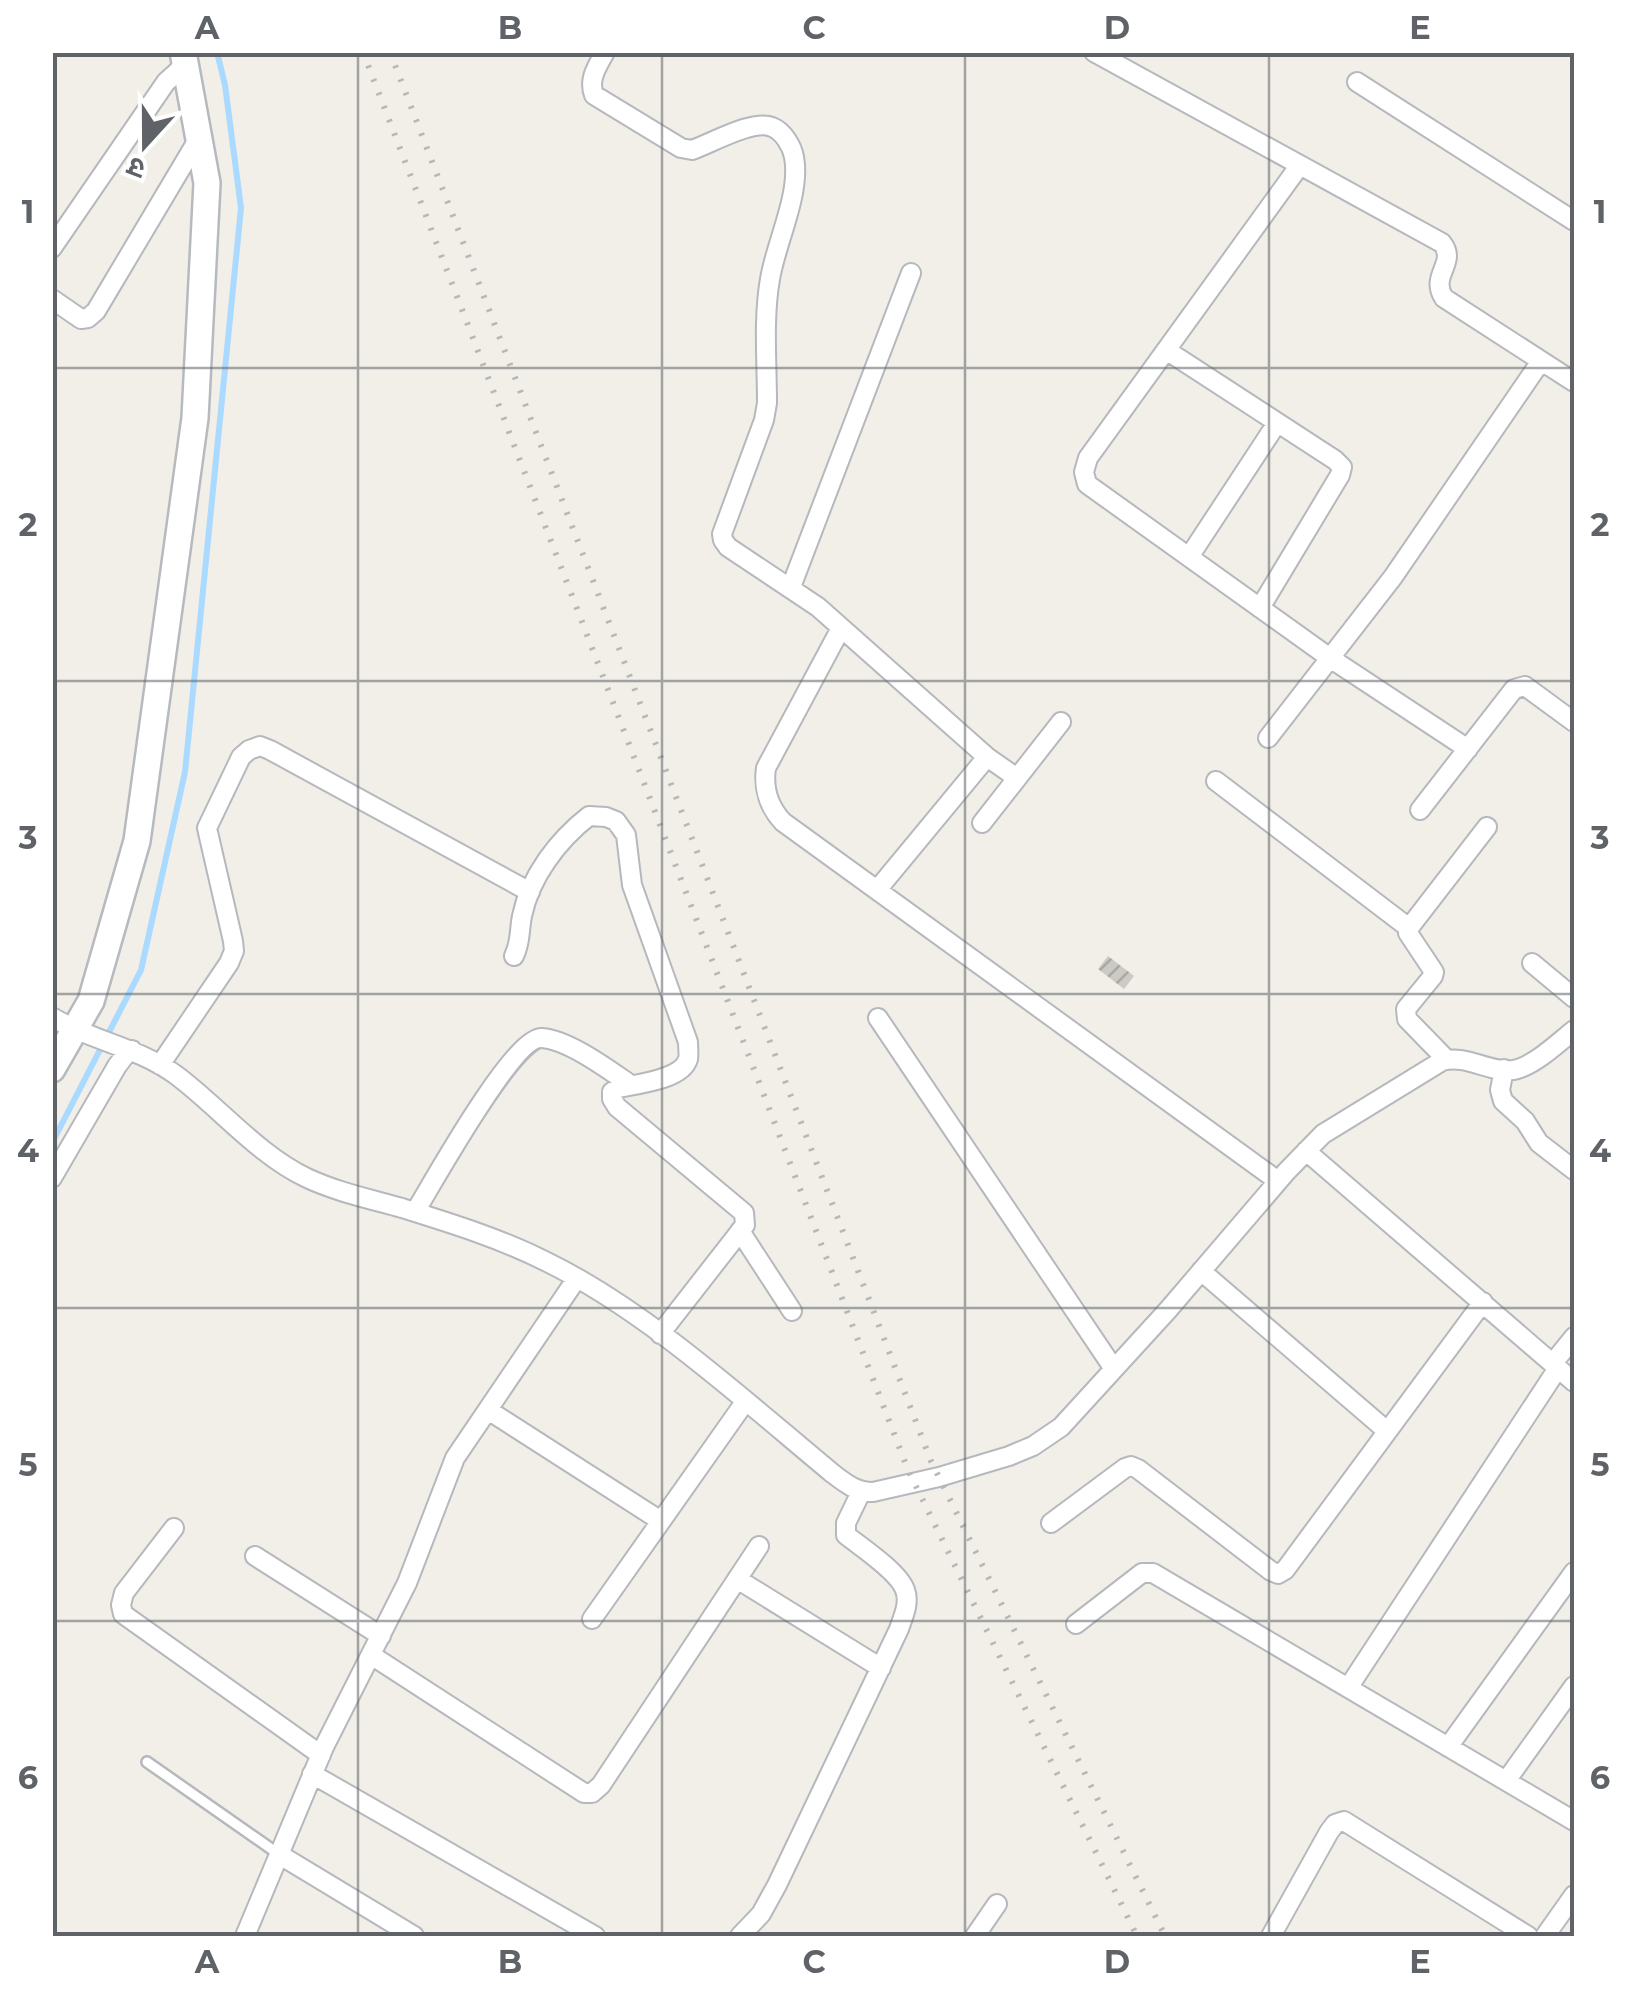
<svg xmlns="http://www.w3.org/2000/svg" width="1627" height="1989" font-family="Montserrat,'Noto Sans Devanagari',sans-serif">
  <style>
    .lines { fill: none; stroke-linecap: round; stroke-linejoin: round }
    .stream { stroke: #aadaff; stroke-width: 6 }
    .building { fill: url(#building-hatch) }
    .lane-casing { stroke: #b5b8bc; stroke-width: 14 }
    .street-casing { stroke: #b5b8bc; stroke-width: 22 }
    .secondary-casing { stroke: #b6babf; stroke-width: 30 }
    .lane { stroke: #fff; stroke-width: 9 }
    .street { stroke: #fff; stroke-width: 18 }
    .secondary { stroke: #fff; stroke-width: 25 }
    .rail { stroke: #b6b7b8; stroke-width: 6; stroke-dasharray: 2.5 12; stroke-linecap: butt }
    .grid { fill: none; stroke: #5f6368; stroke-width: 2.5; stroke-opacity: 0.55 }
    .neatline { fill: none; stroke: #5f6368; stroke-width: 4 }
    .grid-label { font-size: 32px; text-anchor: middle; font-weight: bold; fill: #5f6368 }
  </style>
  <defs>
    <pattern id="building-hatch" width="6" height="6" patternUnits="userSpaceOnUse" patternTransform="scale(2.5)"><rect width="6" height="6" fill="#cccac5"/><path d="M-1 1l2-2M0 6l6-6M5 7l2-2" fill="none" stroke="#a9a8a4"/></pattern>
  </defs>
  <rect width="100%" height="100%" fill="#f1efe8"/>
  <g class="lines">
    <path class="stream" d="M52,1143l89,-173 44,-198 56,-564 -16,-123 -8,-33"/>
  </g>
  <path class="building" d="M1108,956l26,20 -10,13 -26,-20z"/>
  <g class="lines">
    <g class="lane-casing">
      <path id="lane" d="M147,1762l133,93"/>
    </g>
    <g class="street-casing">
      <path id="street" d="M605,52c-8,15 -17,27 -11,43l87,53 11,2c20,-7 61,-31 80,-23 11,4 20,19 22,30 7,37 -18,85 -24,122 -7,40 -3,83 -3,124l-3,17 -42,114 1,6 5,7 90,60 169,150 30,21
        M1094,52l348,191c16,20 -13,32 2,55l130,84
        M1357,82l217,139
        M1300,165l-212,293 -4,14 3,12 243,174 138,91
        M52,248l114,-166 20,-18
        M52,299l29,20 7,-1 8,-7 103,-173
        M1166,350l169,110 7,7 -2,8 -80,133
        M1189,557l88,-134
        M791,587l120,-314
        M841,628l-75,140c-3,20 3,39 17,54l495,359
        M1268,738l125,-161 148,-216
        M1216,781l193,147
        M1420,810l94,-121 11,-3 49,36
        M982,823l79,-101
        M877,890l110,-133
        M514,956c7,-14 5,-25 8,-40 8,-39 36,-76 67,-100l17,1 10,4 10,14 6,50 56,157c0,4 1,14 0,17 -6,21 -52,25 -70,29l-6,4v7l5,8 127,106 1,12 -85,109
        M1532,963l42,35
        M52,1017c39,24 86,30 124,58 44,33 81,79 131,103 30,14 63,21 95,30 48,15 97,30 143,53 101,49 200,140 287,212 13,10 24,19 41,19l66,-15 70,-21 24,-10 28,-19 107,-117 118,-138 37,-38 119,-73c25,-7 46,12 71,9 20,-3 46,-28 61,-40
        M878,1018l236,351
        M1447,1060l-40,-41 -1,-10 27,-33 1,-4 -26,-39 1,-5 78,-101
        M160,1065l69,-102 5,-12 -1,-10 -26,-113 34,-71 8,-7 11,-4 10,4 260,142
        M1504,1069l-4,21 3,11 22,20 14,22 35,27
        M1306,1151l268,231
        M52,1178l65,-112 9,-12 6,-4
        M415,1212c17,-28 99,-176 127,-174 27,2 67,32 89,47
        M740,1231l52,80
        M1201,1271l186,160
        M1553,1363l21,-26
        M488,1410l173,111
        M1051,1523l74,-55 6,-2 7,3 133,102 7,3 7,-4 198,-268
        M174,1528l-50,65 -3,12 2,9 198,141
        M255,1556l126,80
        M737,1579l144,89
        M592,1619l153,-217
        M1076,1624l66,-51h11l421,248
        M371,1655l213,138h8l9,-8 158,-239
        M1348,1688l210,-320
        M1448,1747l126,-175
        M312,1774l283,162
        M1506,1781l68,-95
        M280,1855l134,81
        M245,1936l79,-189 83,-164 48,-125 122,-180
        M740,1936l21,-22 16,-29 122,-256c4,-12 11,-26 6,-39 -6,-18 -44,-43 -59,-55v-12l15,-31
        M975,1936l22,-32
        M1271,1936l58,-104 6,-8 9,-3 184,115
        M1545,1936l29,-41"/>
    </g>
    <g class="secondary-casing">
      <path id="secondary" d="M52,1069l39,-68 46,-160 58,-423 12,-235 -24,-131"/>
    </g>
    <use href="#lane" class="lane"/>
    <use href="#street" class="street"/>
    <use href="#secondary" class="secondary"/>
    <path class="rail" d="M363,52l545,1418 229,466
      M390,52l541,1409 234,475"/>
  </g>
  <path class="grid" d="M358,52v1884M662,52v1884M965,52v1884M1269,52v1884M52,368h1522M52,681h1522M52,994h1522M52,1308h1522M52,1621h1522"/>
  <rect width="1627" height="1989" fill="none" stroke="#ffffff" stroke-width="110"/>
  <g transform="translate(145 145) rotate(201)" stroke="#ffffff" stroke-width="8" paint-order="stroke">
  <path d="M0-8L18 38L0 25L-18 38Z" fill="#5f6368"/>
  <text y="-15" font-size="28" font-weight="bold" text-anchor="middle" fill="#5f6368">उ</text>
  </g>
  <rect x="55" y="55" width="1517" height="1879" class="neatline"/>
  <g class="grid-label">
    <text x="207" y="39">A</text>
    <text x="510" y="39">B</text>
    <text x="814" y="39">C</text>
    <text x="1117" y="39">D</text>
    <text x="1420" y="39">E</text>
    <text x="28" y="223">1</text>
    <text x="1600" y="223">1</text>
    <text x="28" y="536">2</text>
    <text x="1600" y="536">2</text>
    <text x="28" y="849">3</text>
    <text x="1600" y="849">3</text>
    <text x="28" y="1162">4</text>
    <text x="1600" y="1162">4</text>
    <text x="28" y="1476">5</text>
    <text x="1600" y="1476">5</text>
    <text x="28" y="1789">6</text>
    <text x="1600" y="1789">6</text>
    <text x="207" y="1973">A</text>
    <text x="510" y="1973">B</text>
    <text x="814" y="1973">C</text>
    <text x="1117" y="1973">D</text>
    <text x="1420" y="1973">E</text>
  </g>
</svg>
